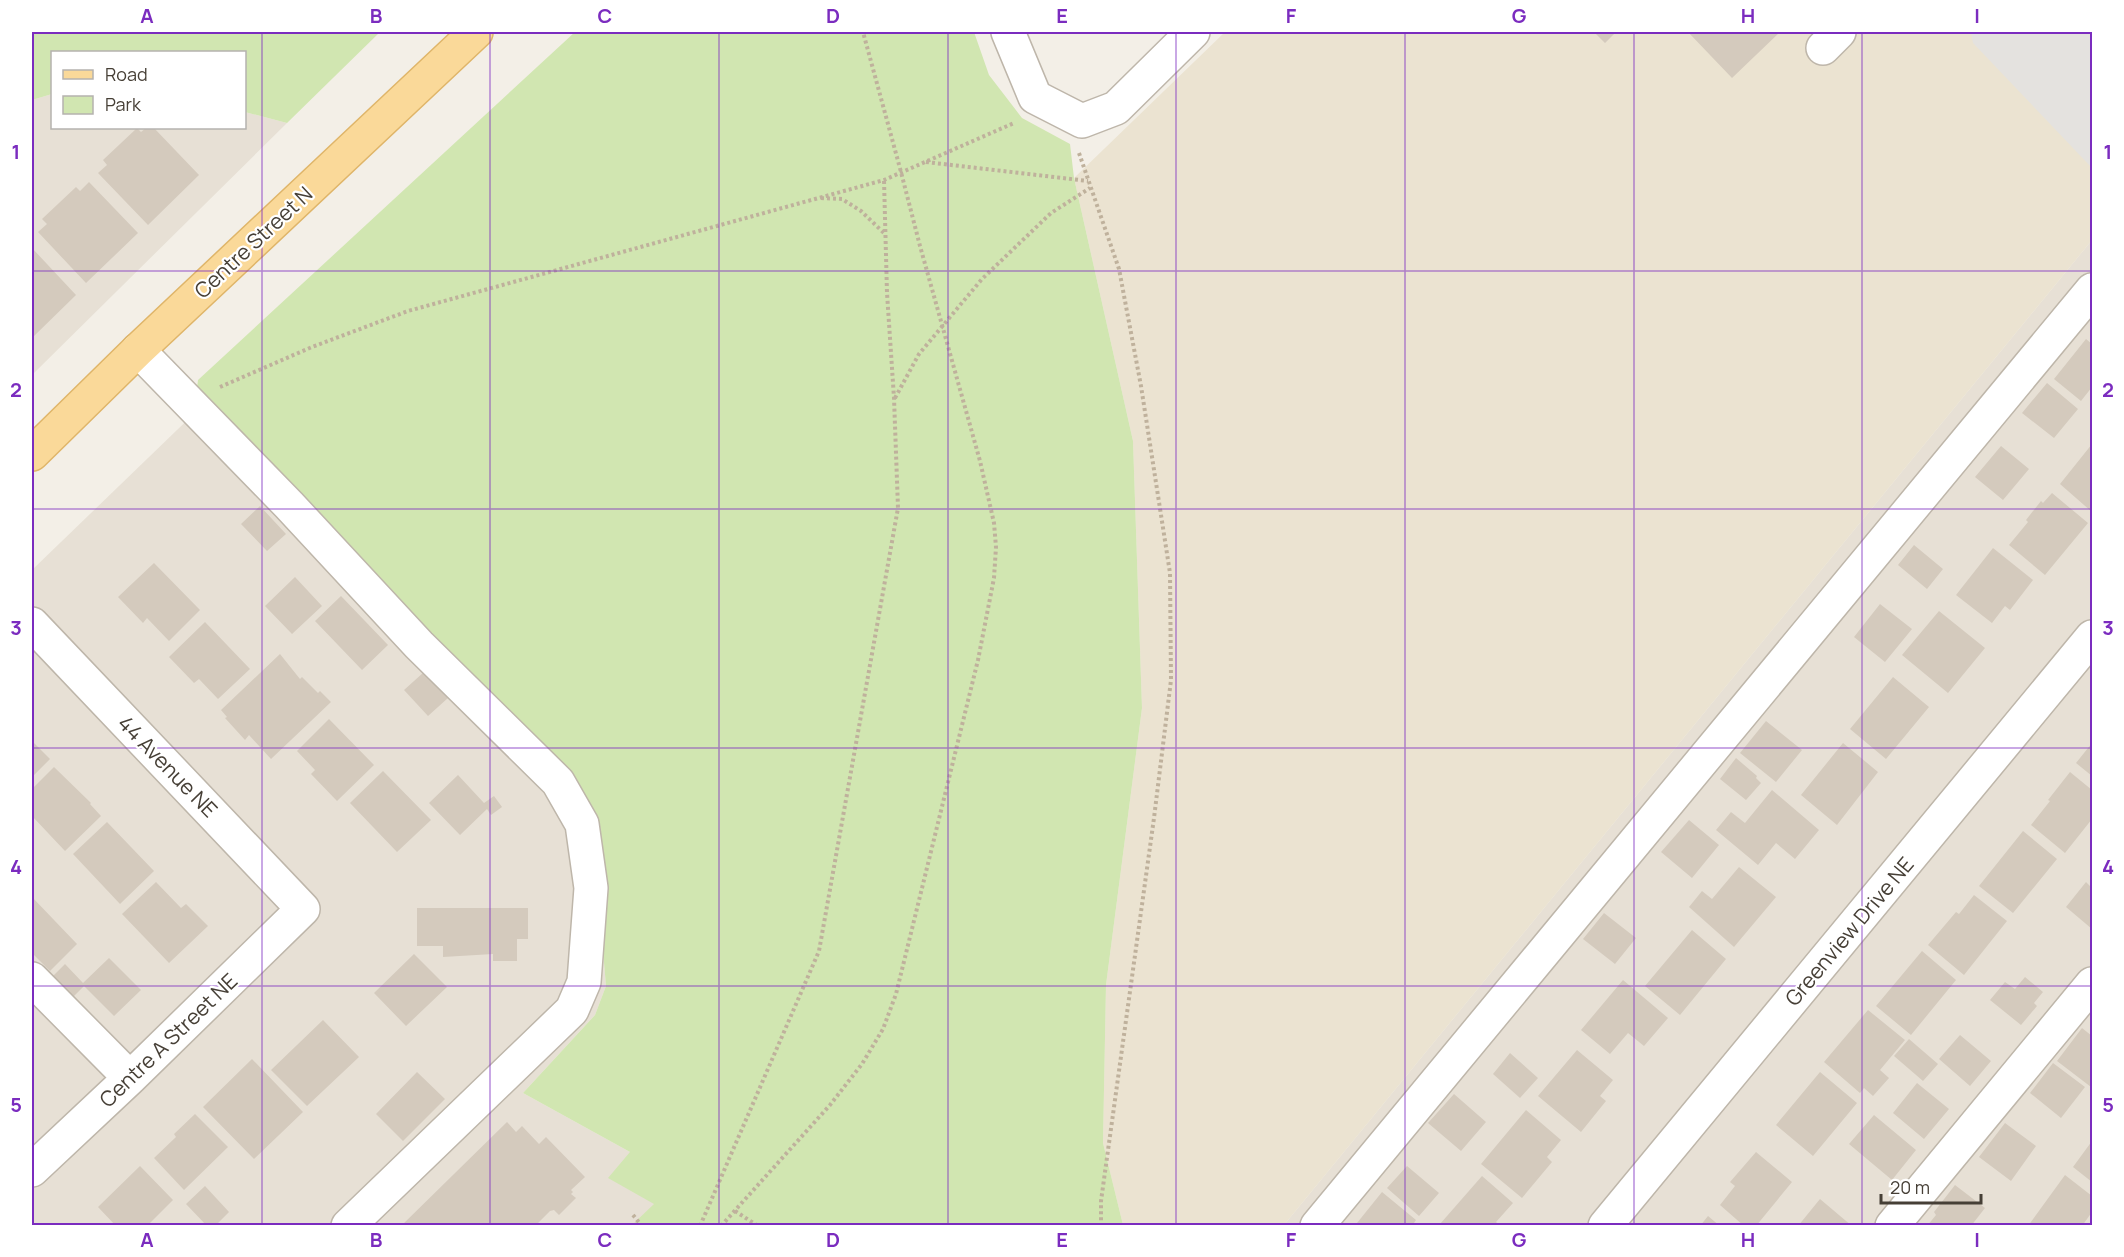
<svg xmlns="http://www.w3.org/2000/svg" width="2124" height="1257" font-family="Manrope,sans-serif">
  <style>
    .residential { fill: #e7e0d5 }
    .education { fill: #ebe3d1 }
    .green { fill: #d1e6b1 }
    .parking { fill: #e4e2df }
    .building { fill: #d4cabd }
    .lines { fill: none; stroke-linecap: round; stroke-linejoin: round }
    .minor-casing { stroke: #beb6aa; stroke-width: 36 }
    .major-casing { stroke: #dfb569; stroke-width: 36 }
    .path { stroke: #bfb19c; stroke-width: 4; stroke-dasharray: 3 3; stroke-linecap: butt }
    .minor { stroke: #fff; stroke-width: 33 }
    .major { stroke: #fad999; stroke-width: 33 }
    .grid { fill: none; stroke: #7b2cbf; stroke-width: 1.5; stroke-opacity: 0.55 }
    .labels { text-anchor: middle; dominant-baseline: central; stroke-width: 4.5; stroke-linejoin: round; paint-order: stroke }
    .street-label { font-size: 21px; fill: #463f36; stroke: #fff }
    .neatline { fill: none; stroke: #7b2cbf; stroke-width: 2 }
    .grid-label { font-size: 20px; text-anchor: middle; font-weight: bold; fill: #7b2cbf }
  </style>
  <rect width="100%" height="100%" fill="#f3efe7"/>
  <path class="residential" d="M52,94v34h192l1,-16 42,11 -255,252v-275z
    M2092,240v985h-808z
    M206,402l313,322 58,56 14,31 15,175 -11,29 -72,78 107,59 25,52 -23,22h-600v-656z"/>
  <path class="education" d="M1225,32h867v208l-808,985h-161l-20,-82 3,-158 36,-277 -9,-267 -59,-263z"/>
  <path class="green" d="M32,32h348l-93,91 -42,-11 -1,-60h-192v42l-20,6z
    M575,32h399l15,43 33,43 48,26 4,34 59,263 9,267 -36,277 -3,158 20,82h-491l22,-21 -46,-26 22,-26 -107,-59 72,-78 11,-29 -15,-175 -14,-31 -58,-56 -313,-322 -9,-14 1,-8z"/>
  <path class="parking" d="M1971,32h121v136l-119,-125z"/>
  <path class="building" d="M1594,32h22l-11,11z
    M1688,32h92l-48,46z
    M137,128l4,4 5,-4h8l45,47 -51,50 -50,-52 9,-8 -4,-5z
    M89,182l49,51 -52,50 -48,-51 9,-8 -5,-5 34,-32 4,4z
    M32,248l44,47 -44,43z
    M2086,339l6,5v43l-11,14 -27,-22z
    M2047,383l31,26 -24,29 -32,-25z
    M2092,444v68l-32,-28z
    M2001,446l28,23 -26,31 -28,-23z
    M2052,493l36,30 -43,52 -36,-30 19,-23 -2,-2 15,-19 2,2z
    M260,506l26,28 -19,17 -26,-27z
    M1914,545l29,24 -16,20 -29,-24z
    M1993,548l40,32 -23,30 -5,-4 -13,17 -36,-28z
    M154,563l46,47 -31,31 -22,-23 -4,5 -25,-26z
    M295,577l27,29 -30,28 -27,-28z
    M341,596l47,49 -26,25 -47,-49z
    M1880,604l32,25 -27,33 -31,-25z
    M1939,611l46,37 -37,45 -46,-38z
    M205,622l45,47 -32,30 -19,-20 -5,4 -25,-26z
    M280,654l20,25 2,-2 16,16 2,-2 11,11 -60,57 -22,-24 -4,5 -20,-22 2,-1 -6,-7z
    M424,672l24,26 -20,18 -24,-26z
    M1893,677l36,30 -43,52 -36,-30z
    M329,719l45,46 -37,36 -26,-27 4,-4 -18,-19z
    M1766,721l36,29 -26,32 -36,-29z
    M32,741l18,18 -18,18z
    M1843,743l35,29 -41,53 -36,-30z
    M2092,743v33l-16,-13z
    M1736,758l21,18 -1,2 5,5 -15,17 -26,-21z
    M54,767l37,36 -1,1 11,12 -36,35 -33,-35v-27z
    M383,771l48,49 -34,32 -47,-49z
    M2070,772l22,18v29l-27,34 -34,-28 19,-24 -2,-1z
    M458,775l26,28 10,-7 8,11 -11,8 -4,-6 -27,26 -31,-32z
    M1772,790l47,40 -24,29 -19,-16 -18,22 -42,-35 15,-18 14,11z
    M1689,820l30,25 -27,33 -31,-26z
    M107,822l47,49 -34,33 -47,-50z
    M2023,831l34,28 -44,54 -34,-27z
    M1739,867l37,30 -42,50 -45,-40 13,-16 10,8z
    M156,882l25,26 5,-4 22,22 -39,37 -47,-49z
    M2086,882l6,6v41l-26,-22z
    M1974,895l33,26 -43,54 -36,-30 28,-33 3,2z
    M32,897l45,47 -27,27 -18,-18z
    M417,908h111v31h-11v22h-24v-7l-50,3v-11h-26z
    M1604,913l32,25 -21,26 -32,-25z
    M1692,930l34,29 -46,56 -35,-29z
    M1922,951l34,29 -45,55 -35,-29z
    M414,954l33,33 -41,39 -32,-33z
    M109,958l32,32 -27,26 -30,-30 -14,14 -20,-21 15,-15 18,19z
    M2025,977l18,15 -9,11 3,3 -16,19 -31,-25 15,-18 10,7z
    M1623,980l45,38 -24,28 -16,-13 -18,21 -29,-24z
    M1868,1010l37,30 -25,30 9,8 -16,18 -9,-8 -4,5 -36,-31z
    M323,1020l36,37 -52,49 -36,-36z
    M2082,1028l10,8 -1,51 -34,-26z
    M1960,1035l31,26 -21,25 -31,-27z
    M1909,1039l29,25 -15,17 -29,-25z
    M1577,1050l36,30 -13,16 6,5 -25,31 -43,-36z
    M1510,1053l28,25 -18,20 -27,-24z
    M252,1059l51,53 -49,47 -51,-52z
    M2053,1063l32,24 -24,31 -31,-25z
    M417,1072l28,27 -42,42 -27,-27z
    M1820,1072l37,31 -44,53 -37,-31z
    M1917,1083l32,26 -25,30 -31,-26z
    M1454,1094l32,28 -25,29 -33,-28z
    M1526,1110l35,30 -14,17 5,5 -30,36 -41,-34z
    M195,1114l33,33 -44,43 -30,-32 22,-21 -2,-3z
    M1874,1115l42,35 -24,30 -43,-36z
    M507,1122l9,10 6,-6 17,18 7,-7 39,40 -14,13 2,2 -2,2 5,4 -17,17 -5,-5 -4,1 -15,15h-134z
    M2005,1123l31,23 -25,35 -32,-24z
    M2092,1141v41l-19,-15z
    M1756,1152l36,30 -36,44h-12l-24,-21 15,-19 -5,-4z
    M140,1166l33,34 -26,26h-31l-18,-19z
    M1407,1166l32,27 -20,23 -32,-28z
    M2065,1175l27,21v16l-10,14h-54z
    M1482,1176l31,27 -17,19 5,4h-60l-1,-2z
    M1955,1185l30,23 -14,18h-44l9,-11 -2,-3z
    M205,1186l24,26 -14,14h-8l-21,-22z
    M1382,1192l34,28 -4,6h-52l-3,-3z
    M1820,1199l32,27h-54z
    M1708,1216l12,10h-20z"/>
  <g class="lines">
    <g class="minor-casing">
      <path id="minor" d="M1008,32l27,65 47,24 34,-13 77,-76
        M1823,48l16,-16
        M138,350l151,155 130,140 139,137 24,42 9,64 -7,94 -12,28 -224,216
        M32,624l271,285 -173,169 -98,92
        M32,979l98,99
        M1317,1226l775,-936
        M1605,1226l487,-589
        M1892,1226l200,-242"/>
    </g>
    <g class="major-casing">
      <path id="major" d="M32,454l106,-104 338,-318"/>
    </g>
    <path class="path" d="M1079,153l40,116 22,117 29,187 1,107 -17,138 -53,383v25
      M926,162l162,19
      M821,198l21,1 19,12 24,23
      M220,387l92,-40 96,-36 476,-131 130,-57
      M895,398l24,-44 63,-75 69,-66 39,-25
      M735,1211l23,15
      M633,1215l9,11
      M700,1226l119,-275 79,-443 -4,-110 -7,-105 -3,-113
      M721,1226l109,-121 32,-41 21,-35 13,-35 82,-334 16,-82 2,-31 -2,-24 -14,-62 -60,-215 -19,-74 -38,-140"/>
    <use href="#minor" class="minor"/>
    <use href="#major" class="major"/>
  </g>
  <path class="grid" d="M262,32v1194M490,32v1194M719,32v1194M948,32v1194M1176,32v1194M1405,32v1194M1634,32v1194M1862,32v1194M32,271h2060M32,509h2060M32,748h2060M32,986h2060"/>
  <g class="labels">
    <g class="street-label">
      <text transform="translate(253 242) rotate(-43)">Centre Street N</text>
      <text transform="translate(168 766) rotate(46)">44 Avenue NE</text>
      <text transform="translate(1849 931) rotate(-50)">Greenview Drive NE</text>
      <text transform="translate(168 1040) rotate(-44)">Centre A Street NE</text>
    </g>
  </g>
  <rect width="2124" height="1257" fill="none" stroke="#ffffff" stroke-width="66"/>
  <rect x="51" y="51" width="195" height="78" fill="#ffffff" stroke="#b5b2af" stroke-width="1.5"/>
  <rect x="63" y="70" width="30" height="9" fill="#fad999" stroke="#b5b2af" stroke-width="1.5"/>
  <text x="105" y="81" font-size="18" fill="#463f36">Road</text>
  <rect x="63" y="96" width="30" height="18" fill="#d1e6b1" stroke="#b5b2af" stroke-width="1.5"/>
  <text x="105" y="111" font-size="18" fill="#463f36">Park</text>
  <path d="M1881 1194v9h100v-9" fill="none" stroke="#463f36" stroke-width="3"/>
  <text x="1890" y="1194" font-size="18" fill="#463f36" stroke="#ffffff" stroke-width="4.5" paint-order="stroke">20 m</text>
  <rect x="33" y="33" width="2058" height="1191" class="neatline"/>
  <g class="grid-label">
    <text x="147" y="23">A</text>
    <text x="376" y="23">B</text>
    <text x="605" y="23">C</text>
    <text x="833" y="23">D</text>
    <text x="1062" y="23">E</text>
    <text x="1291" y="23">F</text>
    <text x="1519" y="23">G</text>
    <text x="1748" y="23">H</text>
    <text x="1977" y="23">I</text>
    <text x="16" y="159">1</text>
    <text x="2108" y="159">1</text>
    <text x="16" y="397">2</text>
    <text x="2108" y="397">2</text>
    <text x="16" y="635">3</text>
    <text x="2108" y="635">3</text>
    <text x="16" y="874">4</text>
    <text x="2108" y="874">4</text>
    <text x="16" y="1112">5</text>
    <text x="2108" y="1112">5</text>
    <text x="147" y="1247">A</text>
    <text x="376" y="1247">B</text>
    <text x="605" y="1247">C</text>
    <text x="833" y="1247">D</text>
    <text x="1062" y="1247">E</text>
    <text x="1291" y="1247">F</text>
    <text x="1519" y="1247">G</text>
    <text x="1748" y="1247">H</text>
    <text x="1977" y="1247">I</text>
  </g>
</svg>
